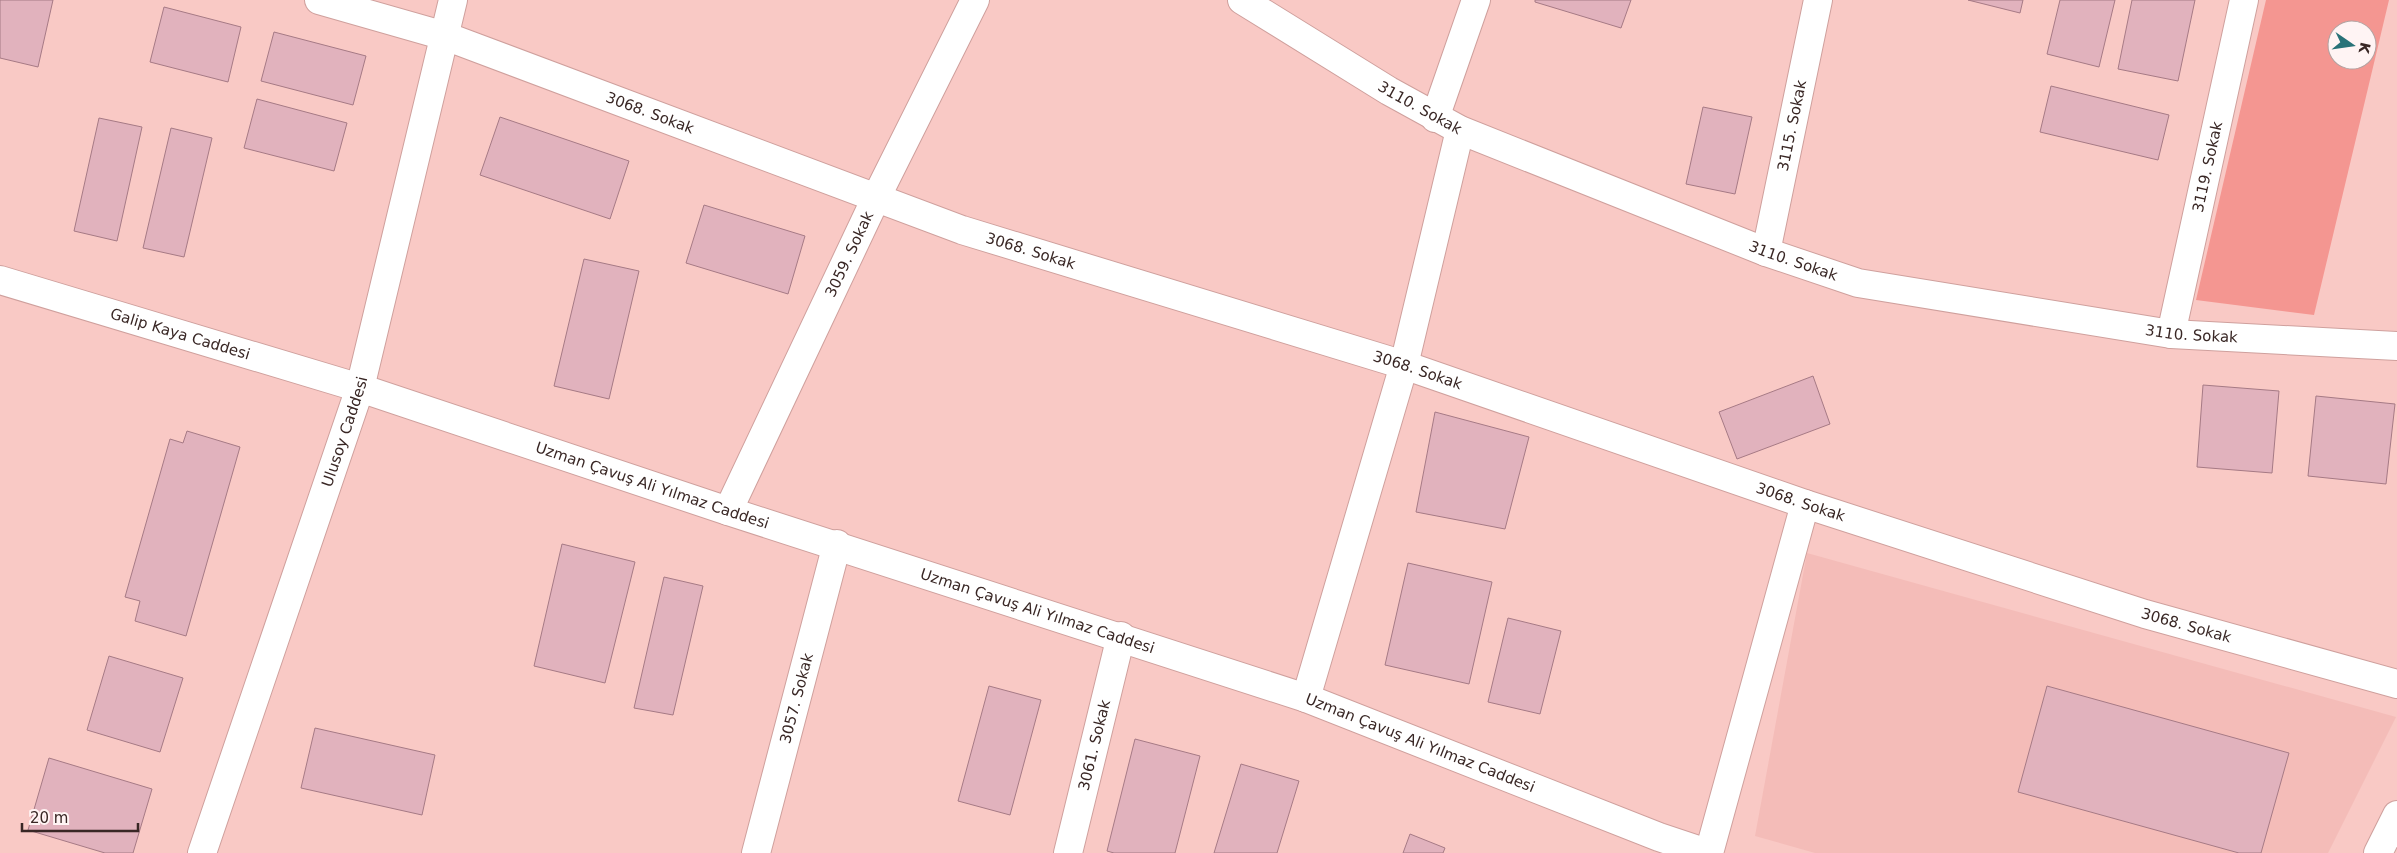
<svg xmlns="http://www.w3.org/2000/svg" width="2397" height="853" font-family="'DejaVu Sans',sans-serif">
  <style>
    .built { fill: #f4bcb8 }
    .green { fill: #f49691; fill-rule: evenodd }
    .building { fill: #e1b2bd; stroke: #a67a85 }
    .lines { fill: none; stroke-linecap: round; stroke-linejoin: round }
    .street-casing { stroke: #cfa09d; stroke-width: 30 }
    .secondary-casing { stroke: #cfa09d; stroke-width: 30 }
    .street { stroke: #fff; stroke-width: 28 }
    .secondary { stroke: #fff; stroke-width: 28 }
    .labels { text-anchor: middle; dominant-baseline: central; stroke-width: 4; stroke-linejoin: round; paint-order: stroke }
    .street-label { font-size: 15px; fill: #392725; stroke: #fff4f4 }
  </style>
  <rect width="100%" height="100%" fill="#f9c9c5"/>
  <path class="built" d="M1807,553l589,164 -68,136h-513l-60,-17z"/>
  <path class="green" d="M2266,0h123l-75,315 -118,-15zM2337,30h30v30h-30z"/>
  <path class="building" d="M0,0h53l-15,67 -38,-9z
    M1535,0h96l-10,28 -86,-26z
    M1968,0h55l-3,13z
    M2060,0h55l-16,67 -52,-13z
    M2132,0h63l-17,81 -60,-12z
    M164,7l77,20 -13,55 -78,-20z
    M274,32l92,24 -13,49 -92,-24z
    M2051,86l118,29 -11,45 -118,-28z
    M257,99l90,24 -13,48 -90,-23z
    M1703,107l49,10 -17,77 -49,-10z
    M500,117l129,44 -19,58 -130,-44z
    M99,118l43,9 -25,114 -43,-10z
    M171,128l41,10 -28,119 -41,-9z
    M704,205l101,31 -17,58 -102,-31z
    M584,259l55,12 -30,128 -55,-13z
    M1813,376l17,48 -93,35 -18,-47z
    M2203,385l76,6 -7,82 -75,-6z
    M2316,396l79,8 -9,80 -78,-8z
    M1435,412l94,25 -24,92 -89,-17z
    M187,431l53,16 -54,189 -51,-15 5,-20 -15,-4 45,-158 13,4z
    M562,544l73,18 -30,121 -71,-17z
    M1408,563l84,19 -23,102 -84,-19z
    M664,577l39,9 -30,129 -39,-7z
    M1508,618l53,13 -21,83 -52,-12z
    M109,656l74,22 -23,74 -73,-22z
    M989,686l52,14 -31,115 -52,-14z
    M2047,686l242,67 -28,100h-22l-221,-61z
    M315,728l120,27 -13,60 -121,-27z
    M1135,739l65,17 -25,97h-61l-7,-2z
    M49,758l103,31 -19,64h-28l-77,-23z
    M1241,764l58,17 -22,72h-63z
    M1410,834l35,14 -2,5h-40z"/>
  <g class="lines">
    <g class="street-casing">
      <g id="street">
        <path id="s1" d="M319,0l126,36 517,194 442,135 401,139 340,110 252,70"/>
        <path id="s2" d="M1242,0l147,91 71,39 306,122 92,31 313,51 226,12"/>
        <path d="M1435,118l41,-118"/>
        <path id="s3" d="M1766,252l52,-252"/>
        <path id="s4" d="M2171,334l73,-334"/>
        <path id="s5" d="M728,511l148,-313 99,-198"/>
        <path d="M1306,698l98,-333 56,-235"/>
        <path id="s6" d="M756,853l81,-309"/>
        <path id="s7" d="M1068,853l53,-217"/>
        <path d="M1709,853l96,-349"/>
        <path d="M2378,853l19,-38"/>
      </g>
    </g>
    <g class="secondary-casing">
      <g id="secondary">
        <path id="s8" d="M0,280l360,108 368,123 578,187 353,139 48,16"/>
        <path id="s9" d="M202,853l158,-465 93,-388"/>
      </g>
    </g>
    <use href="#street" class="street"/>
    <use href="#secondary" class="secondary"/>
  </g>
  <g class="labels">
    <g class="street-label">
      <text stroke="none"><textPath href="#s2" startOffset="208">3110. Sokak</textPath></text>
      <text stroke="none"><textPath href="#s1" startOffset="350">3068. Sokak</textPath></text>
      <text stroke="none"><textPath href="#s3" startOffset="129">3115. Sokak</textPath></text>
      <text stroke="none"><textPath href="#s4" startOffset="171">3119. Sokak</textPath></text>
      <text stroke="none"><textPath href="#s1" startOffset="755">3068. Sokak</textPath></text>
      <text stroke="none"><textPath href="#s5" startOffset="284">3059. Sokak</textPath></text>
      <text stroke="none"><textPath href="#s2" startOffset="612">3110. Sokak</textPath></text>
      <text stroke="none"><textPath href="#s2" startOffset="1018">3110. Sokak</textPath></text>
      <text stroke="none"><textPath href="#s8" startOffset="188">Galip Kaya Caddesi</textPath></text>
      <text stroke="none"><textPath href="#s1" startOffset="1160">3068. Sokak</textPath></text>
      <text stroke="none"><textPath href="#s9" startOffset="445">Ulusoy Caddesi</textPath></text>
      <text stroke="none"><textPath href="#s8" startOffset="684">Uzman Çavuş Ali Yılmaz Caddesi</textPath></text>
      <text stroke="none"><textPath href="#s1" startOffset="1565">3068. Sokak</textPath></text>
      <text stroke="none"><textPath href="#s8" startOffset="1089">Uzman Çavuş Ali Yılmaz Caddesi</textPath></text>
      <text stroke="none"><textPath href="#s1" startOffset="1970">3068. Sokak</textPath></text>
      <text stroke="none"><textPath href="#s6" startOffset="160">3057. Sokak</textPath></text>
      <text stroke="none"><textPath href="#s8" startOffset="1494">Uzman Çavuş Ali Yılmaz Caddesi</textPath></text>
      <text stroke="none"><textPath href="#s7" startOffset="111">3061. Sokak</textPath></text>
    </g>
  </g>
  <g transform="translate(2352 45) rotate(103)"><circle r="24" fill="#fff4f4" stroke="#b0a2a1"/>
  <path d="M0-4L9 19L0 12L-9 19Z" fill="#287278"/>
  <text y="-8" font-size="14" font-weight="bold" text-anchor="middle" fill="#392725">K</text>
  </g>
  <path d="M22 823v8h116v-8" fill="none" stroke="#392725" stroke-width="2.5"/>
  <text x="30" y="823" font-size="15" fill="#392725" stroke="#fff4f4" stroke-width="4" paint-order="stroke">20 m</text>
</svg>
